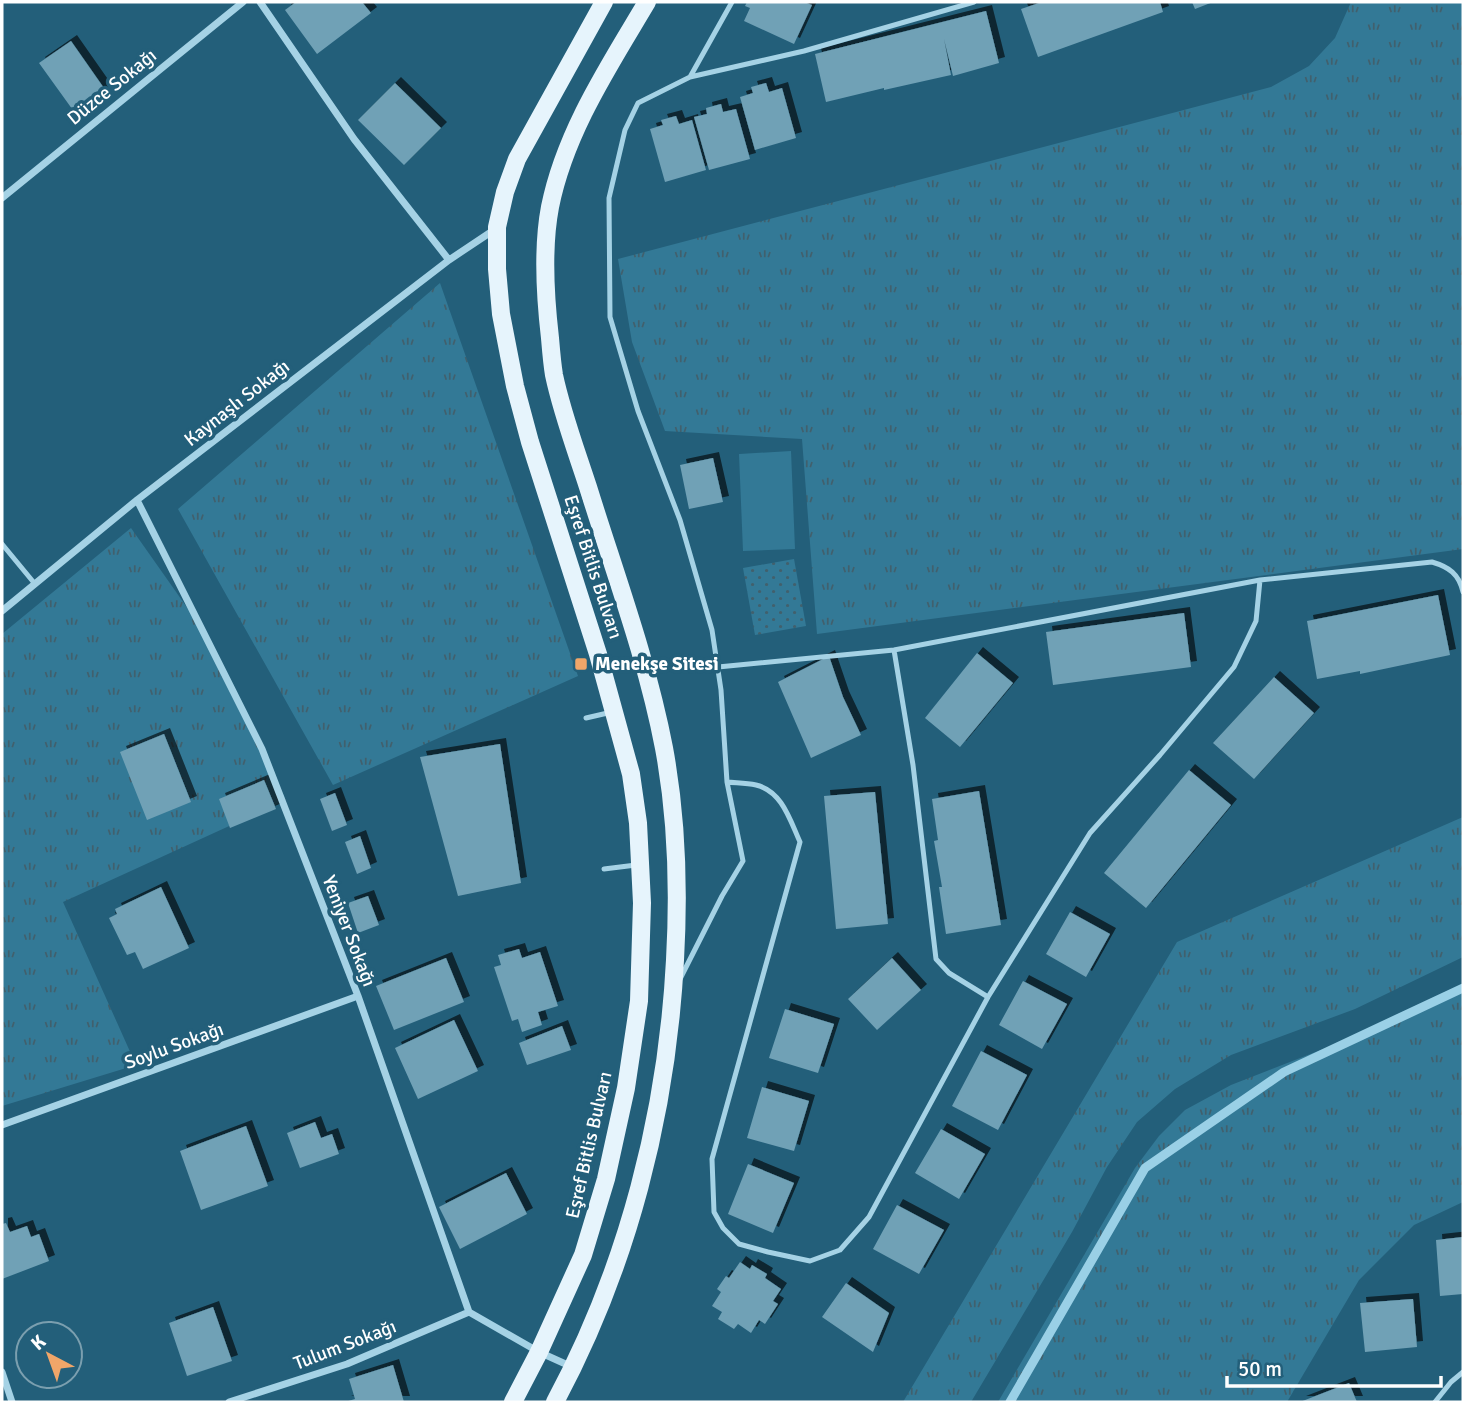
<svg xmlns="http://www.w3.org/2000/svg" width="1465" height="1404" font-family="Signika,sans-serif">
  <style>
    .grass { fill: url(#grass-tufts) }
    .park { fill: url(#park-dots) }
    .pitch { fill: #337996 }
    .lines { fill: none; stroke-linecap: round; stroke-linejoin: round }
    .stream { stroke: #9ad0e6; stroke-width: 9 }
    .building { fill: #70a1b6; filter: url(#shadow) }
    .lane { stroke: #a5d2e5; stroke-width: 5 }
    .street { stroke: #a5d2e5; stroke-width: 7 }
    .primary { stroke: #e6f4fc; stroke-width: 18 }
    .poi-dot { fill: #f0a669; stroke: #235f7a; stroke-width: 2.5 }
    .labels { text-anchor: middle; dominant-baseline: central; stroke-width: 7; stroke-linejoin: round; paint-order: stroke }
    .street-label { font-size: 19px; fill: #fff; stroke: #235f7a }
    .poi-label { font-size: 19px; font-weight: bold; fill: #fff; stroke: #235f7a; text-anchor: start }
  </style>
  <defs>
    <pattern id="grass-tufts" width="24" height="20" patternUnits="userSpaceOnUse" patternTransform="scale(1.75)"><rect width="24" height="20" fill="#337996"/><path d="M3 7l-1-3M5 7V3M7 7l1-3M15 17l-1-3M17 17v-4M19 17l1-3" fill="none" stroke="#41606d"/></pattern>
    <pattern id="park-dots" width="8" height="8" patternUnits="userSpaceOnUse" patternTransform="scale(1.75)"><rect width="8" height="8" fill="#337996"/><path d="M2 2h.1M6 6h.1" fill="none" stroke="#41606d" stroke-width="1.8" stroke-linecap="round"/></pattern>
    <filter id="shadow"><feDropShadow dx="6" dy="-6" stdDeviation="0" flood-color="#0009"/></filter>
  </defs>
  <rect width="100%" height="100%" fill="#235f7a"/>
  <path class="grass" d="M1351,2h112v547l-646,85 -15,-195 -137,-8 -33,-89 -14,-83 653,-172 38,-21 26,-28z
    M440,283l138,393 -245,109 -155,-276z
    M131,528l62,88 93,184 -223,102 73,163 -134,41v-472z
    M1463,817v140l-108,52 -124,46 -56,34 -38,33 -30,45 -35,65 -101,170h-68l274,-460z
    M1463,985v217l-49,23 -55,55 -72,122h-289l137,-234 24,-32 26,-26 46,-25 146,-57z"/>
  <path class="park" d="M794,559l12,67 -51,9 -12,-67z"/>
  <path class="pitch" d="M791,451l4,98 -52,2 -4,-97z"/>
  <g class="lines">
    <path class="stream" d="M1010,1402l135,-234 139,-96 179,-84"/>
  </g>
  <path class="building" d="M296,2h66l9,11 -54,41 -32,-44z
    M747,2h57l8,3 -18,39 -50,-23 6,-13 -5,-2z
    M1042,2h118l3,10 -125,45 -17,-48z
    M1192,2h21l-18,7z
    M986,11l13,52 -46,13 -9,-37 7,36 -67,15v-2l-58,14 -11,-48z
    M71,41l35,50 -31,22 -36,-50z
    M395,83l46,45 -37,37 -46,-45z
    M766,83l3,9 13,-4 14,50 -41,12 -15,-53 13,-4 -2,-6z
    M721,104l2,8 13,-3 14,50 -41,11 -15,-53 13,-3 -1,-6z
    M676,116l3,8 13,-4 14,50 -41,12 -15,-53 13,-4 -2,-5z
    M713,458l10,44 -34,7 -9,-44z
    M1438,595l12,60 -90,19v-3l-43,8 -10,-58z
    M1184,613l7,54 -138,18 -7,-53z
    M977,653l36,30 -53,64 -35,-29z
    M829,656l14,41 18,38 -50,23 -33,-76z
    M1274,677l40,36 -60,66 -41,-36z
    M164,734l27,68 -44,18 -27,-68z
    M500,744l21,139 -63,13 -38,-139z
    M1189,770l42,35 -85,103 -42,-35z
    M264,780l12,29 -46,19 -11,-29z
    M979,791l22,134 -55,9 -7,-47h3l-8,-46 4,-1 -6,-41z
    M875,792l13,132 -52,5 -12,-133z
    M335,793l12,32 -15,6 -12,-32z
    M360,836l11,32 -14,6 -12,-32z
    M161,887l28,61 -46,21 -8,-17 -8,3 -18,-37 8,-4 -2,-5z
    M368,896l11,29 -21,8 -10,-30z
    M1070,912l40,22 -24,43 -40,-23z
    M519,949l3,9 18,-6 18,54 -20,6 4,13 -20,7 -4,-13 -6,2 -18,-54 7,-2 -3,-10z
    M446,958l18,44 -70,28 -18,-44z
    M892,958l29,32 -44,40 -29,-31z
    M1023,981l44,23 -25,45 -43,-24z
    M785,1009l49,15 -16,49 -49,-15z
    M454,1020l24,51 -60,28 -23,-51z
    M562,1026l9,24 -44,15 -8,-22z
    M981,1051l46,24 -29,55 -46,-24z
    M762,1087l47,14 -15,50 -47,-13z
    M315,1122l6,16 11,-4 7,20 -39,14 -13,-35z
    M246,1126l22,60 -67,24 -21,-59z
    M941,1129l44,25 -26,45 -44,-26z
    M748,1164l46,19 -21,50 -45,-19z
    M506,1173l21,41 -67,35 -21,-42z
    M897,1205l47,25 -25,44 -46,-25z
    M6,1223l4,9 17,-6 4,11 8,-3 10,27 -47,18v-55z
    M1463,1237v57l-23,2 -4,-56z
    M740,1262l10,7 2,-4 15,9 -2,4 16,11 -8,12 5,3 -13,20 -6,-4 -8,13 -13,-9 -4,5 -16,-10 4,-7 -10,-6 9,-14 -4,-3 9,-13 3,2z
    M846,1283l43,30 -16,39 -51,-35z
    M1413,1299l4,48 -52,5 -5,-49z
    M213,1307l19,54 -45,15 -18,-53z
    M393,1365l11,37h-59l10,-3 -6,-20z
    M1349,1383l8,19h-57z"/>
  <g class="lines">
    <path class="lane" d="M690,77l42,-75
      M2,544l33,40
      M894,650l19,115 23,194 13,14 39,24
      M718,667l176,-17 366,-70 172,-18c17,5 27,12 31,30
      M586,718l26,-6
      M727,782c9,1 19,1 29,3 26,6 34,35 44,57l-88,317 2,53 9,16 16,16 29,8 42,9 30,-11 29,-33 119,-220 102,-164 70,-78 74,-88 22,-46 4,-41
      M604,869l32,-4
      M680,979l42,-83 21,-35 -16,-79 -6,-92 -9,-60 -32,-110 -42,-109 -28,-94 -1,-119 16,-68 13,-27 52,-26 114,-26 170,-49
      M1435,1402l16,-20 12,-10"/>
    <path class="street" d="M260,2l94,137 95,121
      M2,198l241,-196
      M137,500l125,249 96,247 111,316 70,40 31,14
      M2,611l135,-111 312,-240 45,-30
      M2,1125l356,-129
      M2,1372l10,30
      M229,1402l118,-38 122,-52"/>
    <path class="primary" d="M513,1402l26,-50 44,-97 23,-76 20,-91 13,-87 3,-98 -4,-80 -7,-49 -33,-120 -68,-212 -15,-56 -14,-72 -4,-45v-42l8,-35 12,-33 87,-157
      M555,1402c73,-136 112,-289 120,-442 4,-71 2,-142 -11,-212 -17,-89 -49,-174 -76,-261 -12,-37 -26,-74 -34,-112 -2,-12 -3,-25 -4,-37 -5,-43 -8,-89 0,-131 15,-75 59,-141 97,-205"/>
  </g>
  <rect class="poi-dot" x="574" y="657" width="14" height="14" rx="3.5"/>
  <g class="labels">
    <g class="street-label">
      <text transform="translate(112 87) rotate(-39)">Düzce Sokağı</text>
      <text transform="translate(237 403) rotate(-38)">Kaynaşlı Sokağı</text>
      <text transform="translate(593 567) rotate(72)">Eşref Bitlis Bulvarı</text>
      <text transform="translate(349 931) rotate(69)">Yeniyer Sokağı</text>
      <text transform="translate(174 1046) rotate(-20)">Soylu Sokağı</text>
      <text transform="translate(589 1145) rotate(-77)">Eşref Bitlis Bulvarı</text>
      <text transform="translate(345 1345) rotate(-21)">Tulum Sokağı</text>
    </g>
    <g class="poi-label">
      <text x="595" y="664">Menekşe Sitesi</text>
    </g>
  </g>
  <rect width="1465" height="1404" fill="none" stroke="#ffffff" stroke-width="7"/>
  <g transform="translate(49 1355) rotate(319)"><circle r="33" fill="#235f7a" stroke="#7b9faf" stroke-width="2"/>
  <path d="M0-5L12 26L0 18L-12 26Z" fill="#f0a669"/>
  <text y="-10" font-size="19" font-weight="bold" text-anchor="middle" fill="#ffffff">K</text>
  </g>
  <path d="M1227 1376v10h214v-10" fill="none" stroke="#ffffff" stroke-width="3.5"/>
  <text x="1238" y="1376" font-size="21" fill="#ffffff" stroke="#235f7a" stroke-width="5" paint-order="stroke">50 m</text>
</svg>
